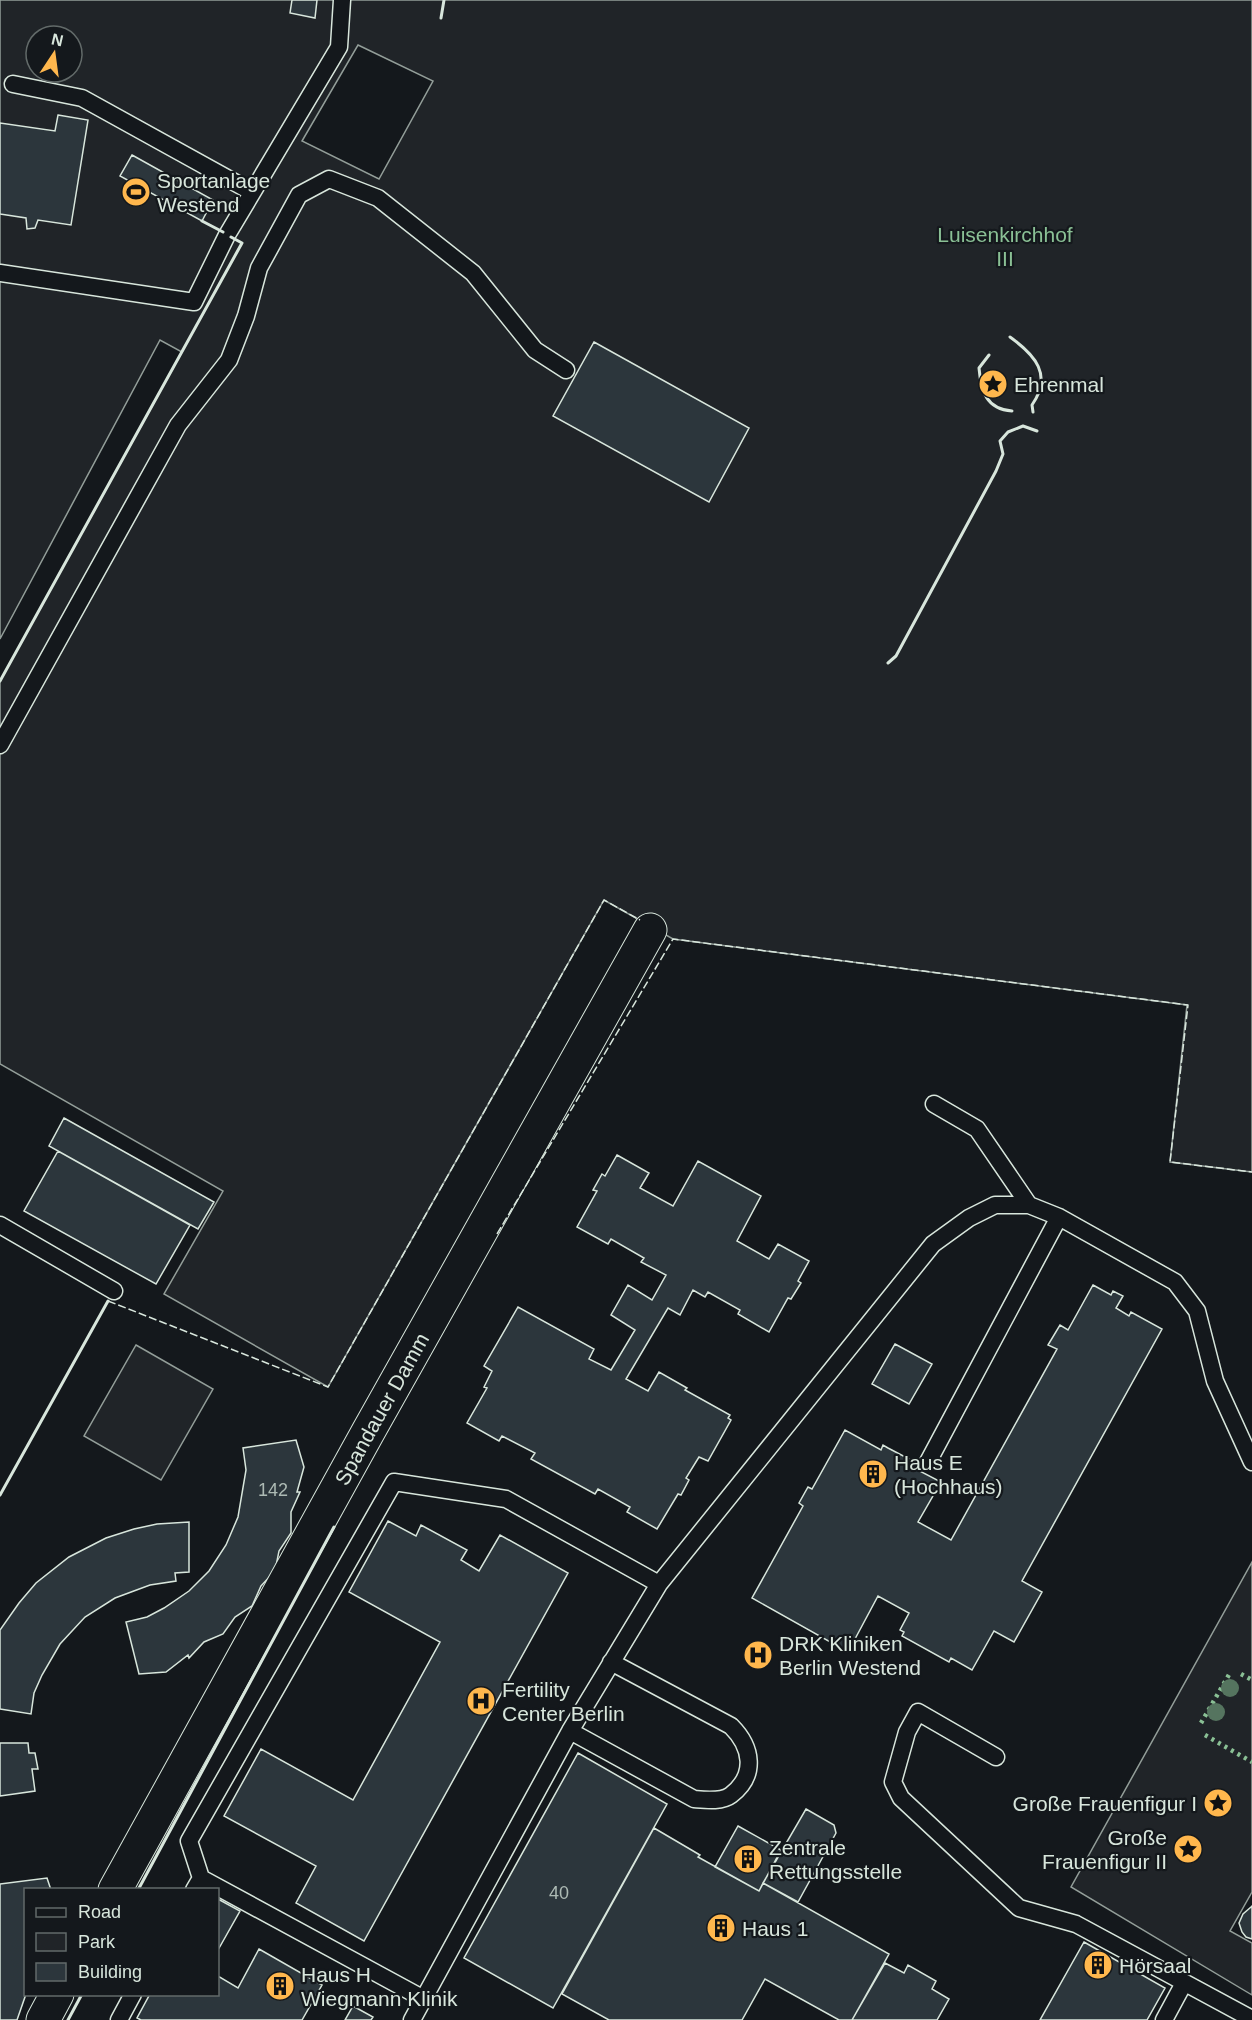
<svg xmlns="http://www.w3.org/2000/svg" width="1252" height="2020" font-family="Helvetica,sans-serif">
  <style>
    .green { fill: #202428; stroke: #939e99; stroke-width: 1.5; fill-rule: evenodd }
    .building { fill: #2c363c; stroke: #d8e6dc; stroke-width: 1.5 }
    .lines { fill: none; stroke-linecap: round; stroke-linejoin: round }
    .lane-casing { stroke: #d8e6dc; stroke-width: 19 }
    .street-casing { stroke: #d8e6dc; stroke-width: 35 }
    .lane { stroke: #14181c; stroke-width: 16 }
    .street { stroke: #14181c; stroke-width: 33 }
    .hedge { stroke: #8ac095; stroke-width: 4.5; stroke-dasharray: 3 4.5; stroke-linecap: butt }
    .fence { stroke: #d8e6dc; stroke-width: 1.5; stroke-dasharray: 8 3; stroke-linecap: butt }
    .wall { stroke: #d8e6dc; stroke-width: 3 }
    .tree { fill: #55745f }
    .labels { text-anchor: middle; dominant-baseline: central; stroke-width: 4.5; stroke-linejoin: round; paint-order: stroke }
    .number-label { font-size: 18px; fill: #adbab4 }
    .poi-label { font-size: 21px; fill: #d8e6dc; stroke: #14181c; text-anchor: start }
    .park-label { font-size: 21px; fill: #8ac095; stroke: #14181c }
    .street-label { font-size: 21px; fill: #d8e6dc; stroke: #14181c }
  </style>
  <rect width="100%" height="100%" fill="#14181c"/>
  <path class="green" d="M0,0h1252v1172l-82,-10 17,-157 -514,-66 -69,-39 -276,487 -164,-93 59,-103 -223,-127v-383l182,-329 -22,-12 -160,299zM36,36h36v36h-36zM358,45l75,36 -54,98 -77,-38z
    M136,1345l77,44 -52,91 -77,-44z
    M1252,1562v330l-22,39 22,12v52l-181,-108z"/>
  <path class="building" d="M292,0h25l-2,18 -25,-5z
    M58,115l30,5 -17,105 -33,-5 -3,8 -8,1 -1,-11 -26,-4v-91l55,8z
    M132,155l81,45 -11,21 -82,-45z
    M594,342l155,86 -40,74 -156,-86z
    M64,1118l150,84 -16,27 -149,-83z
    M58,1151l132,74 -34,59 -132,-73z
    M617,1155l32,18 -9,15 33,18 25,-45 63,35 -24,45 32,18 9,-15 31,17 -11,20 3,2 -10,16 -3,-1 -19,34 -31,-18 2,-4 -32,-18 -3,5 -12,-7 -13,25 -12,-7 -42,71 22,12 11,-19 28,16 -2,2 45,25 -2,3 3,2 -23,41 -9,-4 -13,21 3,2 -8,15 -3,-1 -21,35 -30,-17 3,-5 -32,-18 -3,5 -64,-35 4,-6 -33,-17 -3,5 -32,-18 20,-35 -3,-1 8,-16 -8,-5 34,-59 76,42 -5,10 22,11 24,-40 -24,-15 17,-30 24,15 14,-25 -25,-13 3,-4 -33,-19 -3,5 -31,-17 20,-36 -4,-1 9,-16 3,2z
    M1093,1285l18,10 2,-4 10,5 -7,12 13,8 2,-4 31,17 -140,252 20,11 -28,50 -20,-11 -22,39 -21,-12 -2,4 -47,-26 2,-4 -4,-2 9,-17 -31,-17 -30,56 -96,-54 51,-92 -4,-3 9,-16 4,2 33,-59 36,20 2,-5 5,3 25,13 -3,5 31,16 -23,40 33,18 106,-191 -9,-4 12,-20 8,5z
    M895,1344l37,20 -23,40 -37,-20z
    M296,1440l8,27 -7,25h3l-9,20v21l-12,18 -4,20 -14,15 -9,20 -17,11 -12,17 -19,8 -15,16 -1,-3 -22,17 -27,2 -13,-52 21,-5 17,-9 25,-17 20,-20 17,-26 12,-28 8,-47 -3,-22z
    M388,1521l28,15 5,-11 46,25 -6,10 18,11 21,-36 68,38 -204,368 -68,-38 20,-37 -92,-50 37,-67 92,51 87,-158 -91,-50z
    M189,1522v50l-14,1 1,8 -26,4 -35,13 -30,19 -25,27 -18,31 -8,18 -3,21 -31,-5v-79l19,-27 17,-20 33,-26 37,-19 28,-9 23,-5z
    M0,1743h28l1,10h6l3,16h-6l3,22 -35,5z
    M578,1753l89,51 -114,204 -89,-50z
    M806,1809l28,16 2,8 -38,69 -35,-19z
    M738,1826l43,24 -22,41 -44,-24z
    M654,1828l46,27 -2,2 61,34 4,-8 126,71 -37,66h-13l-74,-41 -23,41h-133l-47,-26z
    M47,1878l4,12h-25v104l-9,26h-17v-136z
    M218,1899l22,12 -22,39z
    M1251,1907l1,-1v33l-6,-2 -4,-5 -3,-9 4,-9z
    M1084,1942l81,46 -18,32h-107z
    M259,1949l63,36 -20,35h-161l-4,-2 13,-24h68v-18l20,12z
    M885,1963l19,10 4,-8 28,16 -4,8 17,10 -12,21h-85z
    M353,2006l20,11 -2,3h-26z"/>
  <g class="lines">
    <g class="lane-casing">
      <path id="lane" d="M13,84l69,14 170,94
        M0,273l194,29 33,-67 112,-188 3,-47
        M0,745l178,-320 51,-65 17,-44 13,-48 40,-73 30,-16 49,19 95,75 62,77 31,20
        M934,1104l43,25 52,76
        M0,1225l114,66
        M928,1462l131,-245
        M570,1731l124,68c12,1 28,3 37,-4 26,-20 21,-48 0,-69l-120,-64
        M996,1757l-78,-45 -11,20 -14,50 8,16 118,110 57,16 176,95
        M201,1878l223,121
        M194,1890l7,-12 -12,-37 205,-359 112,17 153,85
        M119,2020l14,-26
        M412,2020l158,-289 89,-147 274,-340 36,-26 26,-13h34l30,12 116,65 22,29 18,70 37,81
        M1164,2020l20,-37"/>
    </g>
    <g class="street-casing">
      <g id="street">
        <path id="s1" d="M115,1890l253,-458 282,-502"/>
        <path d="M43,2020l14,-26"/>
      </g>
    </g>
    <use href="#lane" class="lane"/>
    <use href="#street" class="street"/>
    <path class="hedge" d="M1241,1674l11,6
      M1201,1723l29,-50
      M1205,1735l47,27"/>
    <path class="fence" d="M497,1234l176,-295 515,66 -18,157 82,10
      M108,1301l220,86 276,-487 36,20"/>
    <path class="wall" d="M441,18l3,-18
      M202,221l21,11
      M1010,337c25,18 43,38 22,68l1,7
      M989,355l-10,13c2,23 7,41 33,43
      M888,663l8,-7 100,-185 7,-17 -3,-13 8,-9 15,-6 14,5
      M0,681l242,-438 -11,-6
      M0,1495l108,-194
      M138,1890l196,-363
      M68,2020l14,-26"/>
  </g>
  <g class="tree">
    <circle cx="1230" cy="1688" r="9"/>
    <circle cx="1216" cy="1712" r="9"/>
  </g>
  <defs>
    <g id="stadium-disc" transform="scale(1.5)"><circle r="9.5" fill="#ffb74d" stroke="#14181c"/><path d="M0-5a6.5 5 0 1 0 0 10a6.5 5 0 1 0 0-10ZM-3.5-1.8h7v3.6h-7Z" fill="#111"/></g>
    <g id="sight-disc" transform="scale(1.5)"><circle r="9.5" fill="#ffb74d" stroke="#14181c"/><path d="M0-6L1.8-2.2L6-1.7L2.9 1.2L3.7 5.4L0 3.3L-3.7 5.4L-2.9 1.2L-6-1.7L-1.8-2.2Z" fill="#111"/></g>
    <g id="building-disc" transform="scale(1.5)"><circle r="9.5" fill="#ffb74d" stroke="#14181c"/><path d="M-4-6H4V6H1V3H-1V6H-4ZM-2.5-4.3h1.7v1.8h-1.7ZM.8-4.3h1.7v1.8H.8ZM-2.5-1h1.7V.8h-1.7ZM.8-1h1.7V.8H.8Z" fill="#111"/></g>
    <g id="hospital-disc" transform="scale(1.5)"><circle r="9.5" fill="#ffb74d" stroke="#14181c"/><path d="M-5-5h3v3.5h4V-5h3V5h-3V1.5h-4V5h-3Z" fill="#111"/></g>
  </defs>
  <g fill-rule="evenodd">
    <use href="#stadium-disc" x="136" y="192"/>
    <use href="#sight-disc" x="993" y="384"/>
    <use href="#building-disc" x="873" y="1474"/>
    <use href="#hospital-disc" x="758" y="1655"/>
    <use href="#hospital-disc" x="481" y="1701"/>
    <use href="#sight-disc" x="1218" y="1803"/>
    <use href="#sight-disc" x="1188" y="1849"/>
    <use href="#building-disc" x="748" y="1859"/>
    <use href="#building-disc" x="721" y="1928"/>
    <use href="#building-disc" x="1098" y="1965"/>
    <use href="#building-disc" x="280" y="1986"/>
  </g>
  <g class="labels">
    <g class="number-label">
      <text x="273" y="1490">142</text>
      <text x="559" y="1893">40</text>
    </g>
    <g class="poi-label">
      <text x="157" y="180">Sportanlage<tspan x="157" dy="24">Westend</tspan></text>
      <text x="1014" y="384">Ehrenmal</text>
      <text x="894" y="1462">Haus E<tspan x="894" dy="24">(Hochhaus)</tspan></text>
      <text x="779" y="1643">DRK Kliniken<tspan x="779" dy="24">Berlin Westend</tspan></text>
      <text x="502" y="1689">Fertility<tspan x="502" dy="24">Center Berlin</tspan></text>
      <text x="1197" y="1803" text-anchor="end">Große Frauenfigur I</text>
      <text x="1167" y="1837" text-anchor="end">Große<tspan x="1167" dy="24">Frauenfigur II</tspan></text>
      <text x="769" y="1847">Zentrale<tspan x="769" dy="24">Rettungsstelle</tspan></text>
      <text x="742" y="1928">Haus 1</text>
      <text x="1119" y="1965">Hörsaal</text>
      <text x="301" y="1974">Haus H<tspan x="301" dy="24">Wiegmann Klinik</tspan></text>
    </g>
    <g class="park-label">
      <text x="1005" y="234">Luisenkirchhof<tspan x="1005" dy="24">III</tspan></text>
    </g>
    <g class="street-label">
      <text stroke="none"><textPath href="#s1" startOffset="550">Spandauer Damm</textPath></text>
    </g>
  </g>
  <rect x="24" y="1888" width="195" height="108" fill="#14181c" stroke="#626a69" stroke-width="1.5"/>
  <rect x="36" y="1908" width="30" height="9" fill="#14181c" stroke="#626a69" stroke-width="1.5"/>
  <text x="78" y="1918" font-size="18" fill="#d8e6dc">Road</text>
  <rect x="36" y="1933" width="30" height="18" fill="#202428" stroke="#626a69" stroke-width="1.5"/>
  <text x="78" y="1948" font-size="18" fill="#d8e6dc">Park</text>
  <rect x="36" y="1963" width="30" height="18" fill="#2c363c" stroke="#626a69" stroke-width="1.5"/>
  <text x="78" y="1978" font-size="18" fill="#d8e6dc">Building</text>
  <g transform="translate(54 54) rotate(13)"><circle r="28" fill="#14181c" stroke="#626a69" stroke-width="1.5"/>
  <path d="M0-4.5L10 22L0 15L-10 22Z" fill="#ffb74d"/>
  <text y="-9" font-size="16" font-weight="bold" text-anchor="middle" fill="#d8e6dc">N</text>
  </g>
</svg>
